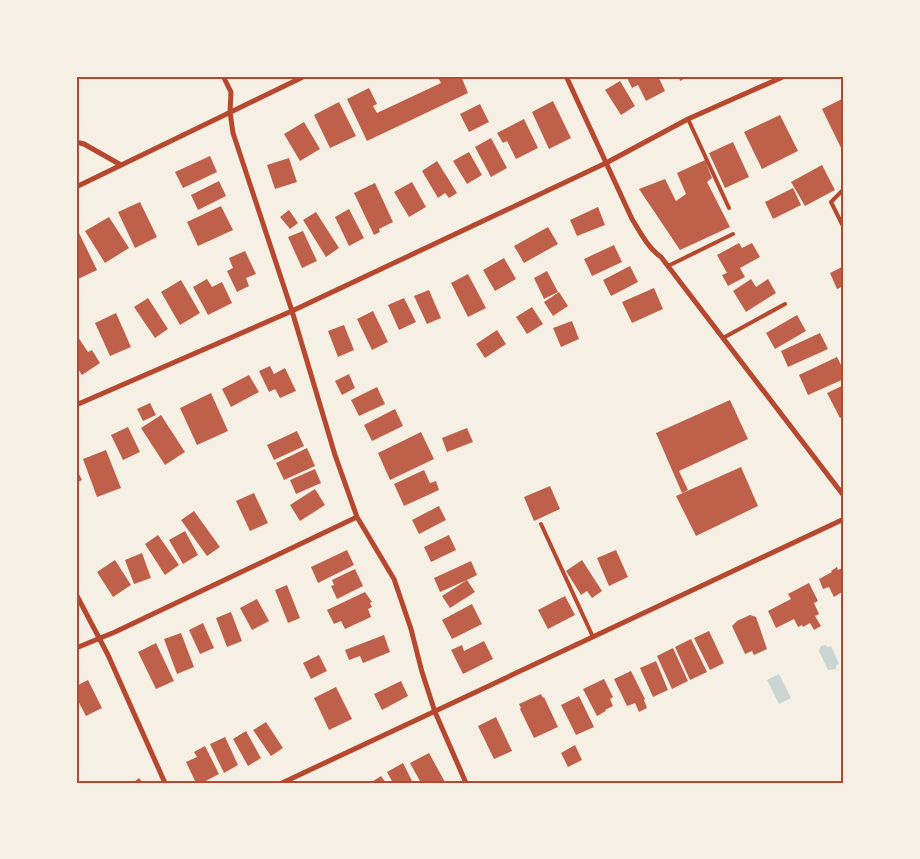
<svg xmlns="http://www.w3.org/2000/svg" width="920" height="859" font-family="Signika,sans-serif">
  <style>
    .water { fill: #c9d6d2 }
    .building { fill: #bf614a }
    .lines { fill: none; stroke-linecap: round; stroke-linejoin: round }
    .service { stroke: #b5482f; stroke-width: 4 }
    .minor { stroke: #b5482f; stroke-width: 5 }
    .neatline { fill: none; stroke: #b5482f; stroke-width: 2 }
  </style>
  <rect width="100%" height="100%" fill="#f6efe4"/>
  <path class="water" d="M825,645l3,2 3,-1 8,18 -3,1v4l-8,1 -9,-19 2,-5z
    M779,674l12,24 -12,6 -12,-24z"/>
  <path class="building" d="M437,76h24l7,17 -101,48 -20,-42 22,-11 8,16 -4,2 4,7 64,-30z
    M626,76h32l7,15 -19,10 -8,-16 -6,3z
    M678,76h12l-10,5z
    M620,81l15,25 -14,9 -16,-25z
    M844,98v56l-22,-45z
    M553,101l18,37 -22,11 -17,-37z
    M339,102l17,34 -26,12 -16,-33z
    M480,104l9,18 -20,10 -9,-18z
    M780,115l18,36 -36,18 -18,-37z
    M524,119l14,29 -22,11 -9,-18 -4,2 -6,-10z
    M304,122l16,27 -20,12 -16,-27z
    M491,138l16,30 -16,9 -16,-30z
    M733,142l16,35 -24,11 -16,-35z
    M469,152l13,23 -15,9 -14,-23z
    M210,156l7,16 -34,16 -8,-16z
    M289,158l8,24 -22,7 -8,-24z
    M705,160l7,18 -5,4 23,45 -50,23 -41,-61 26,-10 11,22 10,-7 -9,-21z
    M437,161l20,32 -8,5 -4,-5 -7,5 -16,-27z
    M822,165l13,25 -30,16 -14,-24z
    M219,181l7,15 -28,14 -7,-15z
    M412,182l14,25 -17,10 -15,-25z
    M375,183l18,39 -14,7 1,3 -6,3 -20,-42z
    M793,188l8,17 -28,14 -8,-17z
    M140,202l17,35 -22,11 -17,-36z
    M221,206l12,24 -35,16 -11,-24z
    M598,207l7,18 -28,11 -7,-16z
    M349,209l15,29 -15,8 -14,-29z
    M289,210l9,13 -8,6 -10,-12z
    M316,212l23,36 -13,9 -23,-37z
    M109,217l20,31 -24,15 -20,-32z
    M548,227l10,17 -34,19 -10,-17z
    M303,231l14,30 -15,7 -14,-31z
    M79,233l18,37 -21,10v-46z
    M739,243l3,5 10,-5 8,14 -20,11 5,9 -17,9 -6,-11 5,-2 -10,-18z
    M614,245l8,17 -30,14 -8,-17z
    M245,251l11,23 -10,4 3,8 -12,6 -10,-21 6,-3 -4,-10z
    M504,258l12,21 -21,12 -12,-21z
    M630,266l8,16 -27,14 -8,-16z
    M844,266v20l-7,3 -7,-16z
    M547,271l11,21 -14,7 -10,-21z
    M468,274l18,34 -18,9 -17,-34z
    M207,279l5,8 10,-5 10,21 -24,12 -15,-28z
    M751,279l5,8 12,-8 8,14 -30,19 -13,-21z
    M181,280l19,33 -20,12 -19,-33z
    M654,288l9,21 -31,14 -10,-21z
    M429,290l12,28 -14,6 -13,-28z
    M559,292l9,14 -15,10 -9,-14z
    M148,298l20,31 -13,9 -21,-31z
    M404,298l12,24 -17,8 -11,-25z
    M532,307l11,17 -16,10 -11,-17z
    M373,311l15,31 -16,8 -15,-31z
    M116,313l15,34 -21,9 -15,-33z
    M797,315l9,16 -31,18 -9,-16z
    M572,321l7,18 -18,8 -8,-19z
    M344,325l10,25 -16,7 -10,-26z
    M497,330l9,14 -21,14 -9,-14z
    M820,333l8,16 -40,18 -7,-16z
    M76,334l12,18 4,-2 8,13 -18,12 -6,-9z
    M837,357l7,14v8l-36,16 -9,-20z
    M270,366l4,8 11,-6 11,23 -16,7 -5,-9 -6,3 -10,-21z
    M349,374l6,14 -13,7 -7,-14z
    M249,375l10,17 -28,15 -9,-18z
    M844,385v31l-4,2 -13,-25z
    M377,387l8,17 -26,12 -8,-16z
    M211,393l17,38 -31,14 -17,-37z
    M730,400l18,39 -69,32 9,19 -6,3 -26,-60z
    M150,403l6,12 -13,6 -6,-12z
    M395,409l8,17 -31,15 -8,-16z
    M161,415l24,37 -20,13 -24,-37z
    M128,427l12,25 -17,8 -12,-25z
    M467,428l6,14 -26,10 -5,-14z
    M297,431l7,15 -30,14 -7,-15z
    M421,432l13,27 -44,21 -12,-27z
    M307,448l8,18 -31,14 -8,-17z
    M106,450l15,38 -24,9 -14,-38z
    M741,467l17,39 -62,30 -20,-40z
    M76,468l6,12 -6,3z
    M315,469l6,14 -25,11 -6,-14z
    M424,470l6,13 6,-2 3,9 -35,16 -10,-22z
    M550,486l10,23 -26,12 -10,-24z
    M315,489l10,16 -25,16 -10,-16z
    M254,493l14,30 -18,8 -14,-30z
    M439,506l7,14 -27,14 -7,-14z
    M194,511l26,36 -13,9 -26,-36z
    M185,531l13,24 -15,9 -14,-24z
    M158,535l21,30 -14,10 -20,-31z
    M449,535l7,15 -25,12 -7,-15z
    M347,550l7,15 -36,18 -7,-16z
    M616,550l12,27 -19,9 -12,-28z
    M142,553l9,25 -17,6 -9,-24z
    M115,560l16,25 -18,12 -16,-25z
    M582,560l20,31 -10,7 -5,-7 -6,4 -15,-24z
    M471,561l6,14 -10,5 8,12 -25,16 -8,-12 25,-16 -27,12 -6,-14z
    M837,567l1,3 6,-3v24l-10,6 -5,-10 -6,2 -4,-10 13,-7 -1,-1z
    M355,569l8,17 -26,13 -6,-13 3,-1 -2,-5z
    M809,583l9,18 -4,2 5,11 -4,2 6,10 -7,4 -4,-7 -7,4 -1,-2 -4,2 -4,-8 -18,9 -8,-17 23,-12 -3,-5z
    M287,585l13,33 -12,5 -13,-33z
    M365,592l7,10 -2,1 2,4 -4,2 3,8 -26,12 -4,-8 -7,3 -7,-14z
    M565,596l10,19 -27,14 -10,-19z
    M257,599l12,22 -17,9 -12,-22z
    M472,604l10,20 -30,15 -10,-19z
    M231,612l11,29 -15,6 -11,-29z
    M750,615l6,2 11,32 -13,6 -2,-4 -7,3 -13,-28 5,-5z
    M203,623l11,25 -14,6 -11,-24z
    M709,631l15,32 -14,7 -16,-32z
    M181,633l13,34 -17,7 -13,-35z
    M384,635l6,17 -27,11 -3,-7 -11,4 -4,-10z
    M691,639l16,33 -17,8 -15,-33z
    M484,641l9,18 -30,15 -12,-24 11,-5 2,6z
    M156,643l18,38 -18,8 -18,-37z
    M673,648l15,33 -16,8 -15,-33z
    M319,655l8,16 -16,8 -8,-16z
    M656,661l12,29 -15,7 -13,-29z
    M631,671l14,28 -1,1 3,8 -8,4 -4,-9 -8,3 -13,-27z
    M604,679l9,18 -3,2 3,7 -8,4 1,1 -9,5 -14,-27z
    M88,680l14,28 -16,8 -10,-19v-11z
    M401,681l7,15 -26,14 -8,-16z
    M336,687l16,32 -23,11 -15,-32z
    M541,694l2,4 1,-1 14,30 -24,11 -14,-29 1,-1 -2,-4z
    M579,696l15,31 -18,8 -15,-30z
    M496,717l16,34 -18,8 -16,-33z
    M266,722l17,26 -12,8 -18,-26z
    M246,731l15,27 -13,8 -15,-27z
    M225,737l13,28 -14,8 -14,-29z
    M575,745l7,15 -14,7 -7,-14z
    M205,746l14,28 -17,9h-6l-10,-21 11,-5 -3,-5z
    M429,753l16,29 -2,1h-22l-11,-20z
    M403,763l10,20h-20l-6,-11z
    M381,776l5,7h-16z
    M139,778l4,5h-10z"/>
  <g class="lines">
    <path class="service" d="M688,119l41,89
      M844,189l-13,13 13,26
      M668,266l65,-32
      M723,338l62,-34
      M541,524l52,113"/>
    <path class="minor" d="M223,76l8,16 -1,20 3,21 59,178 43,144 22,62 37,62 17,50 11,43 13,40 31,71
      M566,76l66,143c8,13 16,29 29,38l183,239
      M76,142l8,2 37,21
      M76,187l229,-111
      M76,405l216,-94 314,-148 82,-44 97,-43
      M76,594l32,61 57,128
      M76,648l39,-16 242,-115
      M282,783l562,-264"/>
  </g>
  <rect width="920" height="859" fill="none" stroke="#f6efe4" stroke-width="155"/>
  <rect x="78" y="78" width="764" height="704" class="neatline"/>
</svg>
